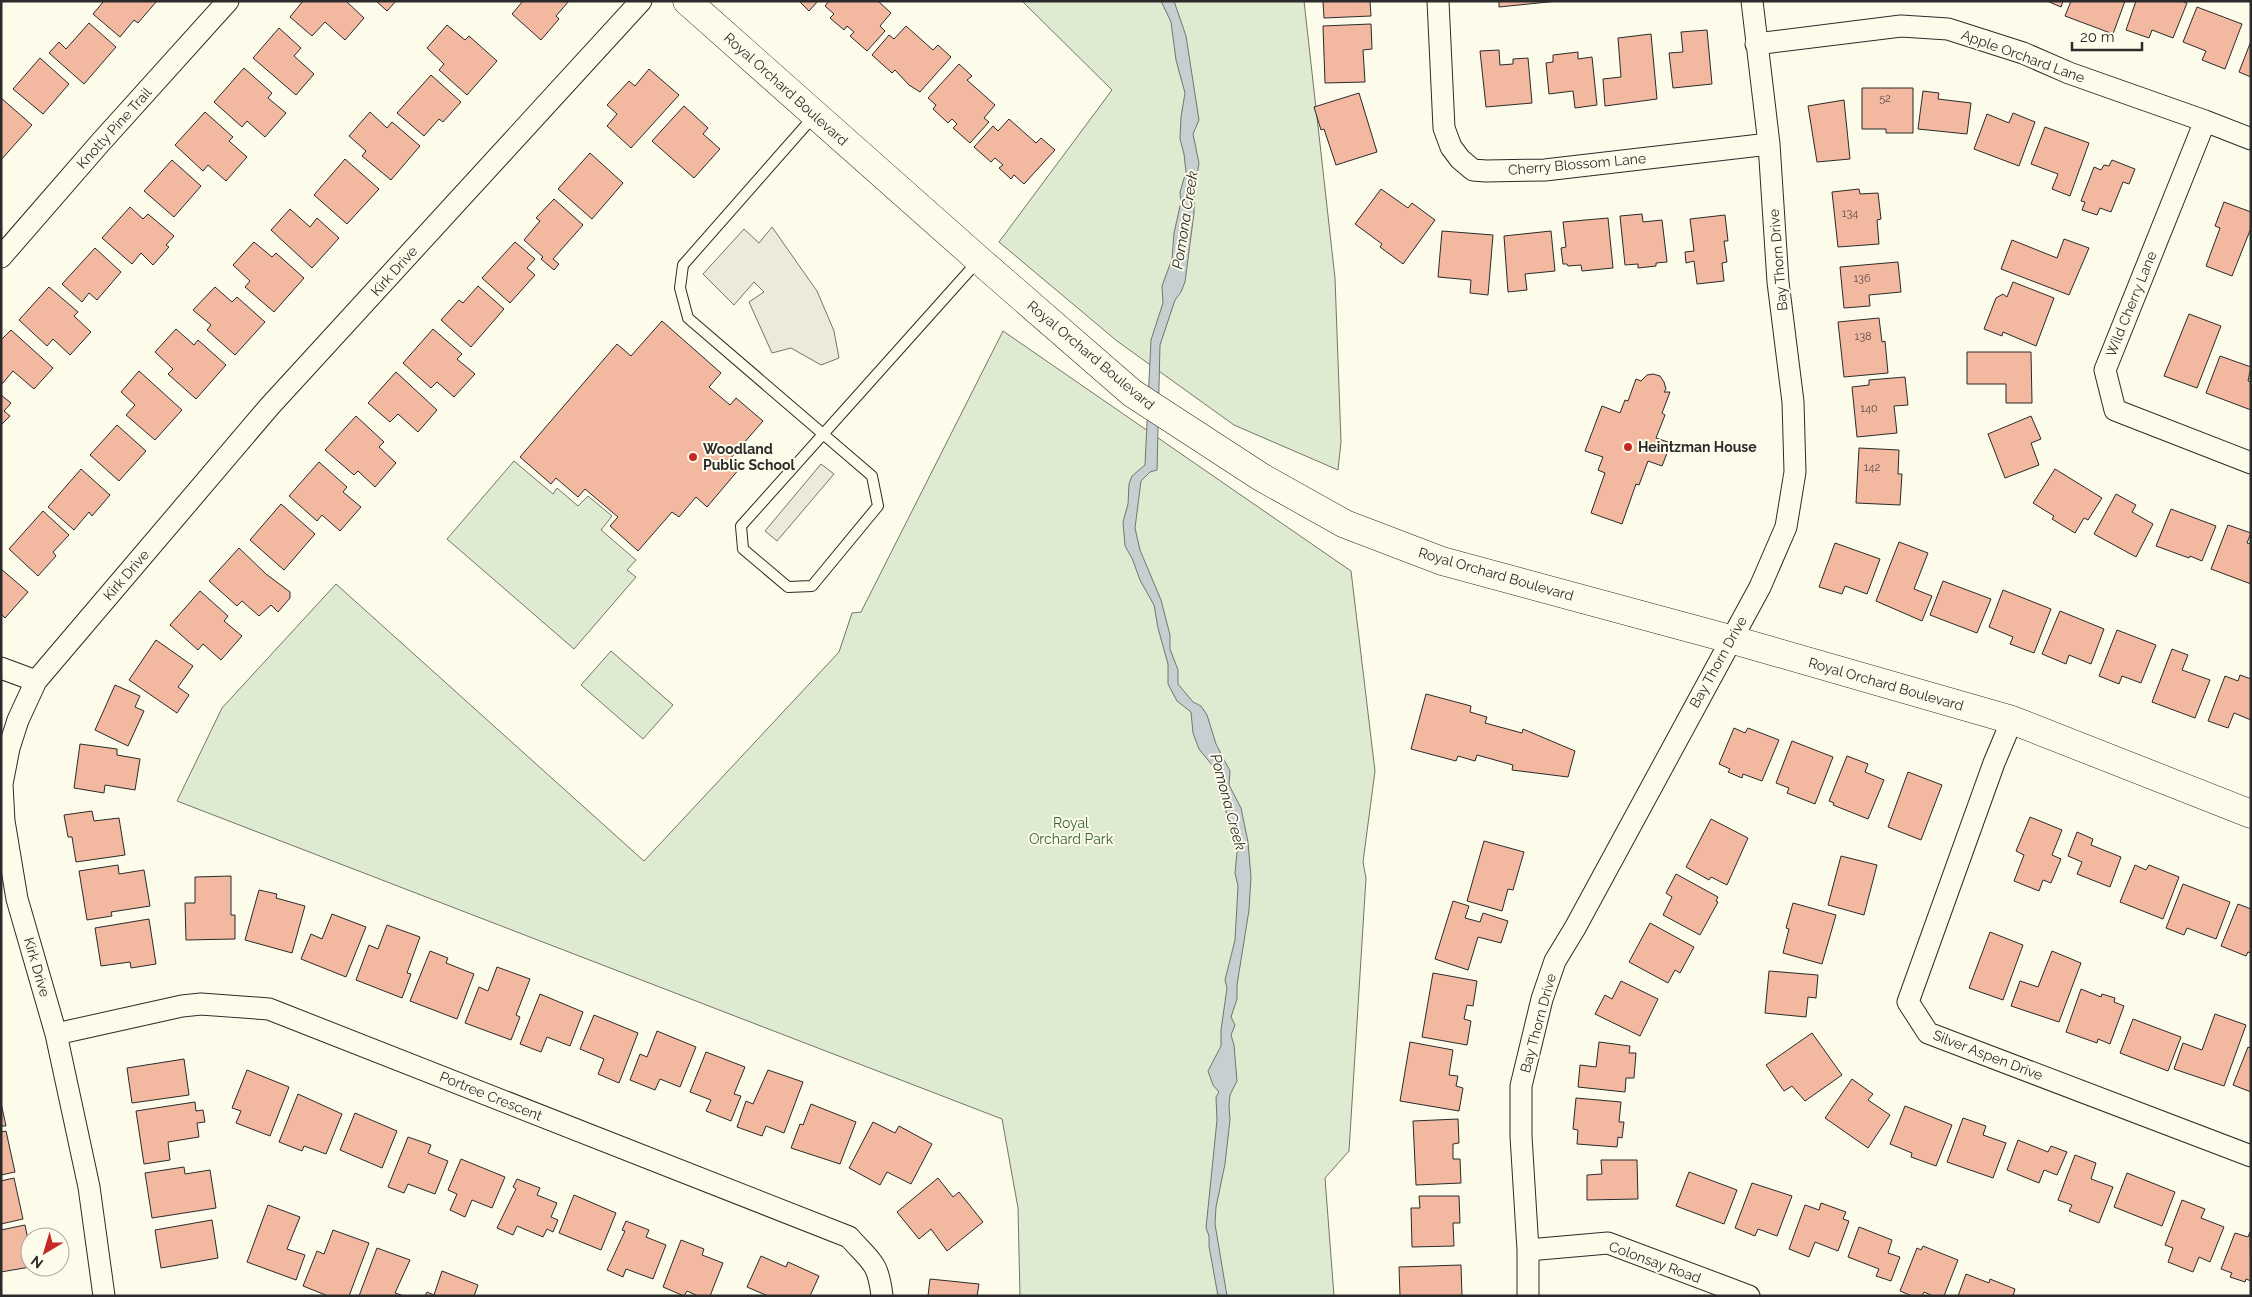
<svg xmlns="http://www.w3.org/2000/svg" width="2252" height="1297" font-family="Raleway,sans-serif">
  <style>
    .green { fill: #deebd1; stroke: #74746e }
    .parking { fill: #eceadb; stroke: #74746e }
    .water { fill: #c7d0d0; stroke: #74746e }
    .building { fill: #f2b8a0; stroke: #2b2b2b }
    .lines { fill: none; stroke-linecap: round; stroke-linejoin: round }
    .lane-casing { stroke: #2b2b2b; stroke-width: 12 }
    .street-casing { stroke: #2b2b2b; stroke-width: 23 }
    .secondary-casing { stroke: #2b2b2b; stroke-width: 29 }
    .lane { stroke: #fdfbea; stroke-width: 10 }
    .street { stroke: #fdfbea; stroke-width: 21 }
    .secondary { stroke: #fdfbea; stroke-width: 28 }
    .poi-dot { fill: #c62828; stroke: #fdfbea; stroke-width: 2 }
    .labels { text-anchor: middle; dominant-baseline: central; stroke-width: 4; stroke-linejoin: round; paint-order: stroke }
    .number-label { font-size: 11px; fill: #5d4e48 }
    .street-label { font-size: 14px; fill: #2b2b2b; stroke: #fdfbea }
    .poi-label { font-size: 14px; font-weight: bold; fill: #2b2b2b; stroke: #fdfbea; text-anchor: start }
    .park-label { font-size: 14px; fill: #34623c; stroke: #fdfbea }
    .water-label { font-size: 15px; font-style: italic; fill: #2b2b2b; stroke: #fdfbea }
  </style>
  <rect width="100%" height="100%" fill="#fdfbea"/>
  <path class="green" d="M1022,1h282l31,277 6,164 -3,28 -104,-45 -117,-84 -118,-99 113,-152z
    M1003,331l348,240 24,200 -12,91 3,16 -17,273 -24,27 9,118h-314l-2,-88 -16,-89 -825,-318 45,-93 114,-124 308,277 195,-209 13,-39 9,-1z
    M514,461l39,33 4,-6 21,18 10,-10 24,20 -11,14 35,30 -9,10 9,7 -62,72 -127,-110z
    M611,651l62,54 -30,34 -62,-54z"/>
  <path class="parking" d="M772,227l45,64 17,40 5,27 -18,7 -30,-17 -19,5 -23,-51 15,-10 -10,-10 -20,23 -31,-31 41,-45 15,14z
    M821,464l13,10 -57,67 -12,-10z"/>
  <path class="water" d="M1161,1h13l12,35 13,84 -6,14 6,29 -5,32v18l-9,69 -4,10 -6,8 -15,45 -3,125 -7,2 -9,9 -6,47 5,22 21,50 9,35v14l8,21v14l15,18 8,4 6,9 9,29 14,27 -1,14 12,23 7,34 3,35 -2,33 -12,75v14l-6,18 4,8 -4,10 3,10 3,36 -7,14 -1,11 1,14 -5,44 -9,43 -1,17 12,72h-9l-9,-50v-10l-3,-8 11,-108 -1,-23 3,-5 -6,-7 -5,-14 13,-25v-16l6,-42 -2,-8 10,-40 3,-54 -3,-13 2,-21 -8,-31 -12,-37 -1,-14 -17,-21 -6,-16 -2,-21 -14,-11 -9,-17v-20l-10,-36 -4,-23 -14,-25 -8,-22 -7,-12 -2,-24 5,-18 1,-20 3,-8 13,-11 6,-125 12,-37 -1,-17 10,-27 2,-26 7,-31 -1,-10 6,-20 -2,-18 -4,-15 1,-22 4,-24 -9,-33 -5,-38z"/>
  <path class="building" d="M104,1h52v1l-18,21 -4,-3 -14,17 -27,-23z
    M303,1h43l18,17 -19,22 -20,-18 -13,14 -22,-19z
    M376,1h20l-9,10z
    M523,1h46l-13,15 3,3 -18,21 -29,-26z
    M799,1h19l-9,10z
    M829,1h49l13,12 -11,13 5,5 -18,20 -17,-15 4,-4 -7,-6 -3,4 -14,-12 4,-4 -9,-8z
    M1323,1h47l1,15 -47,2z
    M1499,1h59l-59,6z
    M2047,1h16l-2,6z
    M2071,1h54l-12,33 -48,-18z
    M2136,1h45l6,2 -14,35 -21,-8 -3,8 -23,-8z
    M2197,7l45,17 -17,45 -23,-9 4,-9 -23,-9z
    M89,23l27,24 -32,37 -35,-31 10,-11 7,7z
    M1371,24l1,25 -9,1 2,32 -40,1 -2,-57z
    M447,25l18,15 4,-4 28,25 -30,34 -28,-25 5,-6 -17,-16z
    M906,26l27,24 5,-5 13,12 -31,35 -11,-7 -14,-15 -3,3 -20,-18 17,-20 5,4z
    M279,28l22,20 -7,8 20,18 -18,21 -43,-37z
    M1707,30l5,54 -39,4 -4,-35 14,-1 -2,-20z
    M1651,34l6,65 -52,7 -2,-27 18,-2 -3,-39z
    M2251,41v36l-12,-5z
    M1499,50l1,15 13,-1v-5l15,-1 4,45 -46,4 -6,-56z
    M1578,52v7l14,-2 5,48 -22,3 -2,-17 -24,3 -3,-31 7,-1v-7z
    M40,58l29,26 -26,30 -30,-25z
    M959,64l13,12 -5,4 28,25 -11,13 5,4 -19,21 -17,-15 4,-4 -5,-5 -4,4 -15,-14 3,-4 -8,-7z
    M244,68l28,25 -4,5 18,15 -21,24 -18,-16 -5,6 -28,-25z
    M649,69l30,26 -48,53 -24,-22 10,-12 -10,-9 22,-24 6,5z
    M431,75l30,27 -18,20 -4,-3 -15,17 -27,-23z
    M1862,88h51v45h-27v-4h-24z
    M1923,91l16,2 -1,6 33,4 -4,31 -49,-5z
    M1359,93l18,59 -41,13 -12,-36 -3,1 -7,-23z
    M1,98l31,27 -31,35z
    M1844,100l6,59 -33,3 -9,-56z
    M684,106l24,22 -5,6 17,15 -26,29 -42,-37z
    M205,112l28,25 -4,4 18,16 -21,24 -18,-16 -5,6 -28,-26z
    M370,112l17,16 5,-6 28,24 -29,34 -29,-24 4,-5 -17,-15z
    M2013,113l22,9 -16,44 -45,-17 13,-35 22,9z
    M1009,119l27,24 5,-5 14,12 -31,34 -10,-9 -3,4 -12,-11 4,-3 -8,-7 -4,4 -17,-15 19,-21 5,5z
    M2045,127l44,16 -19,53 -18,-7 6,-15 -27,-10z
    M590,153l33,30 -31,36 -34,-30z
    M345,159l34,30 -32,35 -33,-29z
    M172,160l29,26 -27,31 -30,-26z
    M2112,160l23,9 -6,15 -6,-2 -12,30 -11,-4 -3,7 -15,-5 3,-8 -4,-1 13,-34 7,3 3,-5 5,1z
    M1381,189l27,19 4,-5 23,17 -32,44 -23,-17 2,-3 -27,-20z
    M1859,189l1,5 18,-1 3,26 -4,1 2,24 -41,3 -6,-55z
    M554,199l29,26 -30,34 6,5 -5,6 -13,-11 2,-2 -19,-17 16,-19 -4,-3z
    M2224,202l27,10v16l-19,48 -26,-10 14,-38 -5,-2z
    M130,207l13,12 5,-5 26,22 -8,9 3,2 -16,18 -12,-12 -9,11 -30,-26z
    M290,209l20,18 7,-9 22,20 -27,30 -41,-38z
    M1642,214l1,8 19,-2 5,42 -11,1v3l-18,2v-4l-13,1 -5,-49z
    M1725,215l3,26h-4l3,21 -5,1 2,18 -27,3 -3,-23 -8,2 -1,-11 9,-1 -4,-32z
    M1608,218l5,50 -31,3 -1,-6 -13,1 -1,-2h-4l-2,-16 5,-1 -3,-25z
    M1442,231l51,4 -5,60 -18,-2 1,-13 -33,-3z
    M1551,231l4,40 -30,3 2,16 -19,2 -4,-56z
    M2064,239l25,9 -20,47 -68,-26 11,-29 45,18z
    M254,242l18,15 4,-4 28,25 -30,34 -29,-25 5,-6 -17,-16z
    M515,242l20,17 -8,9 8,7 -25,28 -28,-25z
    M95,248l26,24 -24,28 -8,-7 -7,9 -20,-18z
    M1898,262l3,30 -32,3 1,11 -26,2 -4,-41z
    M2013,282l41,16 -18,48 -33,-14 -1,4 -18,-7 12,-31 7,-4 4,3z
    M478,286l26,23 -33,38 -30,-27 18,-20 4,3z
    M49,287l29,25 -4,4 17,16 -21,23 -17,-16 -6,7 -28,-26z
    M215,287l17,15 5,-5 28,25 -30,33 -28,-25 4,-5 -18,-15z
    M2189,314l32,12 -24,62 -33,-12z
    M1879,318l3,24 3,-1 3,32 -44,4 -6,-55z
    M662,321l59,52 -12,14 21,18 6,-7 27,23 -33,38 10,9 -33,39 -11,-10 -17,20 -7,-5 -34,39 -28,-25 8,-9 -33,-28 -7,8 -22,-19 -5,6 -31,-27 97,-113 14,12z
    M176,329l18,16 4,-5 28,25 -30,34 -28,-25 5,-5 -18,-17z
    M433,329l29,25 -5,5 18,15 -21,23 -17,-15 -6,6 -28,-25z
    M11,330l42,38 -19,21 -21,-18 -12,14v-45z
    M1967,352h64l1,51h-26v-19h-39z
    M2220,356l31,11 -3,14 3,1v28l-45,-17z
    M139,371l43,39 -27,30 -29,-25 9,-10 -14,-13z
    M396,372l41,38 -19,22 -20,-18 -8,8 -22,-19z
    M1653,374l7,2 4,6 2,7 -2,3h6l-8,21 3,2 -9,23 15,5 -9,23 -14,-5 -9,24 -3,-1 -14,40 -31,-11 14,-40 -7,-3 5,-13 -18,-6 17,-45 18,7 5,-13 3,1 8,-22 5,2 6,-6z
    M1905,377l3,28 -14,1 3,27 -40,4 -5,-50 17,-2v-5z
    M1,395l10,8 -7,8 6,5 -9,9z
    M356,416l28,26 -5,5 17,16 -21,24 -17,-16 -4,4 -29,-25z
    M2031,416l10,23 -10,4 8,22 -34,13 -17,-44z
    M117,425l29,26 -27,30 -29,-26z
    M1859,448l40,2 -1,24h4l-2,31 -44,-2z
    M319,462l28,25 -4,5 18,15 -21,24 -18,-16 -5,6 -28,-25z
    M81,469l29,26 -18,21 -3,-4 -15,18 -26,-23z
    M2055,469l47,29 -14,22 -4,-2 -9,15 -23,-14 2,-3 -21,-13z
    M2116,494l20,11 -4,7 21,12 -17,33 -42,-23z
    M281,504l34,30 -31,36 -34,-30z
    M2171,509l45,17 -14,35 -12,-5 -1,2 -33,-12z
    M43,511l26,24 -16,17 3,4 -18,20 -29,-27z
    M2228,525l23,8 -4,10 4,1v40l-40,-15z
    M1899,542l29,11 -14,36 18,7 -10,25 -46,-20z
    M1835,543l45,16 -13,35 -22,-8 -3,8 -23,-7z
    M239,548l27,26 24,18v6l-12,14 -7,-7 -12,11 -17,-15 -5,5 -28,-25z
    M1,569l27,23 -23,26 -4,-4z
    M1943,581l48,18 -14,34 -47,-18z
    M2003,590l48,19 -17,44 -24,-9 3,-7 -24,-10z
    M200,591l28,25 -4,5 18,15 -21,24 -18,-16 -5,6 -28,-25z
    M2060,611l44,18 -13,35 -22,-9 -3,9 -24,-10z
    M2117,630l39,15 -15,38 -19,-7 -3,8 -20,-8z
    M156,640l37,26 -15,21 11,8 -12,18 -48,-33z
    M2172,649l16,6 -6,15 28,10 -15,38 -43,-16z
    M2240,675l11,4v41l-17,-7 -6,15 -20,-7 17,-45 13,5z
    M115,685l25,11 -5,11 9,4 -16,35 -33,-16z
    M1426,694l45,12 -1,6 17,5 -2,6 37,10 1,-4 52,22 -7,26 -56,-7 1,-5 -36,-10 -2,6 -17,-5 -2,5 -45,-12z
    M1734,728l11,5 3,-5 31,12 -17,41 -19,-7 -1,4 -14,-6 2,-3 -11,-5z
    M1792,741l41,16 -18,47 -28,-11 2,-5 -13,-5z
    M80,744l37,5v6l23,4 -5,31 -30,-5 -1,8 -30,-5z
    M1847,756l21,8 -3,8 19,8 -16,39 -35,-14 1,-2 -5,-2z
    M1908,772l34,13 -21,55 -33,-13z
    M92,811l2,10 25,-3 6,37 -49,7 -4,-25h-4l-4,-22z
    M2030,817l32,13 -10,25 9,4 -10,24 -8,-3 -4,11 -25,-10 10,-26 -8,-4z
    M1711,819l37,19 -21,47 -16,-8 -2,3 -23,-13z
    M2077,832l16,7 -2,6 30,12 -11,30 -33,-13 5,-12 -14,-6z
    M1484,841l40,11 -11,38 -5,-1 -6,22 -35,-10z
    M1841,856l36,9 -13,50 -36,-10z
    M118,865l1,9 25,-4 6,36 -39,6 1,4 -25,4 -8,-49z
    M2135,865l11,5 3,-5 30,12 -16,42 -43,-17z
    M1676,874l42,23 -2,4 2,1 -18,33 -37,-20 9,-18 -6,-4z
    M231,876v39h4v24l-49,1 -1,-37h10v-26z
    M2183,884l47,18 -14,37 -29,-11 -3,7 -18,-7z
    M259,890l18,4 -1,4 29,8 -13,47 -47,-13z
    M1453,901l16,5 -4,12 15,4 3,-9 25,8 -7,22 -23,-6 -10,33 -33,-11z
    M1793,903l43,12 -14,49 -39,-11 6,-24 -3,-1z
    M2238,904l13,5v44l-3,-1 -2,4 -25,-10z
    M332,914l34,13 -20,50 -45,-18 10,-25 11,5z
    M149,919l7,45 -25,4 -1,-6 -29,4 -6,-38z
    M1650,923l44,24 -14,26 -5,-3 -7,13 -39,-21z
    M387,925l33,12 -13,36 4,1 -9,24 -46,-18 13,-35 9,4z
    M1990,932l33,13 -20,55 -34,-12z
    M430,951l18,7 -2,5 28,11 -17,45 -47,-18z
    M2052,951l29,12 -22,59 -48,-16 9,-25 18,6z
    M497,967l33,12 -14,36 4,2 -9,23 -46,-17 14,-36 9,4z
    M1769,971l49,4 -2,23 -8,-1 -2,20 -41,-4z
    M1433,973l44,8 -4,25 -6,-1 -3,14 7,2 -4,24 -45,-8z
    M1621,981l37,18 -18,37 -45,-22 10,-19 7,4z
    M2081,989l20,8 1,-3 13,4 -1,4 10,4 -14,38 -12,-5 -1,4 -31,-11z
    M540,994l43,18 -13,34 -23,-9 -6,15 -21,-8z
    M2215,1014l31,11 -22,61 -50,-17 9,-26 19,7z
    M594,1015l44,18 -19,50 -21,-9 6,-15 -24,-10z
    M2133,1019l48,18 -13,34 -48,-18z
    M657,1031l39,16 -16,40 -20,-8 -5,11 -25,-10 10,-26 7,3z
    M1812,1033l30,42 -37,26 -13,-15 -8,5 -18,-26z
    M1410,1042l43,8 -4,25 9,1 -2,10 7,2 -4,23 -59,-10z
    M1599,1042l31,4 -1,7h7l-2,25h-8l-1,14 -47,-5 2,-22 16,2z
    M2248,1047l3,1v44l-18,-7z
    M706,1052l39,15 -11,27 7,2 -10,25 -25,-10 5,-11 -21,-8z
    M184,1059l5,36 -57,8 -5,-35z
    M247,1070l42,17 -19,49 -34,-13 5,-12 -9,-3z
    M768,1070l35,12 -19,51 -18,-7 -4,10 -25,-9 9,-26 7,3z
    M1852,1079l21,15 -5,6 22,15 -22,33 -43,-30z
    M298,1094l44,20 -16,40 -22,-8 -2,5 -23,-9z
    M1576,1098l45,4 -2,20h5l-2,16 -4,-1 -1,10 -40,-3 1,-14 -5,-1z
    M195,1102l1,9 7,-1 2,12 -8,1 2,14 -31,5 2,18 -26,4 -8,-53z
    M1,1103l5,23h-5z
    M811,1104l45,18 -16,42 -49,-16 9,-24 3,1z
    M1905,1106l47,19 -16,41 -25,-9 1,-4 -22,-9z
    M355,1113l42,18 -15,37 -42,-18z
    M1963,1118l23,8 -3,9 23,8 -13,35 -46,-16z
    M1458,1119l1,24 -6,1v15h7l1,24 -45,2 -3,-64z
    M873,1122l22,11 4,-7 33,18 -21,40 -24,-12 -7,13 -31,-17z
    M6,1131l9,41 -14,3v-43z
    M408,1137l23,8 -3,8 20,8 -13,33 -27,-10 -4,9 -16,-6z
    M2018,1140l30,12 3,-6 16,6 -10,23 -13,-5 -5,13 -32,-13z
    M2075,1155l21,8 -5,16 22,8 -14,36 -30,-12 3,-6 -14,-5z
    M461,1159l44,18 -13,31 -20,-8 -7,17 -15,-7 7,-16 -9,-4z
    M1601,1160h36l1,39 -51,1v-25l15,-1z
    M184,1167l1,7 25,-4 6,38 -64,10 -7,-45z
    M1689,1172l48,18 -13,34 -48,-18z
    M2127,1173l48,19 -13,34 -48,-19z
    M14,1178l9,41 -22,5v-43z
    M938,1178l15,19 6,-5 24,30 -36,29 -16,-22 -12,10 -22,-27z
    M517,1179l23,9 -3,7 20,8 -6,14 7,3 -5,12 -6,-3 -4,8 -26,-11 -4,9 -16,-7 19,-39 -3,-2z
    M1752,1183l40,13 -15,40 -19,-7 -3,7 -20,-8z
    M574,1195l42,18 -15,37 -42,-17z
    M1419,1196h40l1,27h-7l1,23 -42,1 -1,-39h9z
    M2182,1200l23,9 -4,9 23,9 -14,35 -11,-5 -6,15 -25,-10 5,-14 -8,-3z
    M1821,1203l25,9 -3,7 6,2 -11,30 -23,-9 -6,15 -20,-8 16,-44 14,5z
    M268,1205l32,12 -13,32 18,6 -9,25 -49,-18z
    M212,1220l6,38 -57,10 -6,-38z
    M626,1221l23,9 -3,7 20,8 -13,34 -27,-10 -3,8 -16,-7 18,-39 -3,-1z
    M25,1225l5,25v17l-29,5v-42z
    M1859,1227l33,13 -4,13 12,4 -9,24 -15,-5 3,-7 -31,-12z
    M333,1230l36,13 -20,53h-21l-25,-10 14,-35 7,3z
    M2250,1232l1,49 -5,-2 -1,3 -15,-5 2,-4 -11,-4 14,-36 13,4z
    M681,1240l23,9 -2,6 21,8 -13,33h-12l-11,-5 -3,5 -21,-9z
    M1923,1246l35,14 -14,36h-11l-9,-4 -2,4h-10l-12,-5 17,-43 4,2z
    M377,1248l33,12 -15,33 9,3h-45z
    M761,1256l25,11 2,-5 31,14 -9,20h-42l-21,-9z
    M1461,1265l1,31h-62l-1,-29z
    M442,1271l36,14 -4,11h-49l2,-4 7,3z
    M1966,1274l23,9 1,-4 25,10 -2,7h-55z
    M930,1279l49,5 -2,12h-49z"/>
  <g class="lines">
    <g class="lane-casing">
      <path id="lane" d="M814,116l-131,149 -3,23 8,30 184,158 6,30 -66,80 -24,1 -45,-38 -2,-23 237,-265"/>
    </g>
    <g class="street-casing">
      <path id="street" d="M1438,1l6,127 7,19 9,12 13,11 13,1 59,-1 224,-26
        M1756,44l145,-18 47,3 75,24 46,20 136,48 46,18
        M2205,121l-100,249 10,40 136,53
        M1,257l99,-114 128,-142
        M1,668l35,13
        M2012,720l-18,43 -86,239 20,31 323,123
        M56,1034l126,-28 19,-2 68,5 580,228c22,25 29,24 33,59
        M1528,1250l80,-7 141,53
        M104,1296l-15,-109 -33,-153 -39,-135 -13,-78 -2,-37 7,-36 9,-28 18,-39 233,-274 372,-406
        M1528,1296v-46l-7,-114v-50l21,-87 13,-38 20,-33 185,-341 26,-60 9,-55 -2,-70 -15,-120 -9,-138 -17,-143"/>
    </g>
    <g class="secondary-casing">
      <path id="secondary" d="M687,1l292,259 153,133 129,84 84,47 97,37 288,78 282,81 239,94"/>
    </g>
    <use href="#lane" class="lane"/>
    <use href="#street" class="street"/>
    <use href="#secondary" class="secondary"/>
  </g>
  <g class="poi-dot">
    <circle cx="1628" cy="447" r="5"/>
    <circle cx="693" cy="457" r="5"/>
  </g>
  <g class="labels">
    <g class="number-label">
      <text x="1885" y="98">52</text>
      <text x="1850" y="213">134</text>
      <text x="1862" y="278">136</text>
      <text x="1863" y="336">138</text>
      <text x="1869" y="408">140</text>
      <text x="1872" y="467">142</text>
    </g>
    <g class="street-label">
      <text transform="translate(2023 56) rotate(20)">Apple Orchard Lane</text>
      <text transform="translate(786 89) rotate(42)">Royal Orchard Boulevard</text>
      <text transform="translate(114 128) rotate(-48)">Knotty Pine Trail</text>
      <text transform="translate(1577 164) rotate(-5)">Cherry Blossom Lane</text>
      <text transform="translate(1778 260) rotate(-95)">Bay Thorn Drive</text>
      <text transform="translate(394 271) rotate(-48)">Kirk Drive</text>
      <text transform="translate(2131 304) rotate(-68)">Wild Cherry Lane</text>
      <text transform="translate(1091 355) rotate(40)">Royal Orchard Boulevard</text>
      <text transform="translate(1496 574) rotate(16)">Royal Orchard Boulevard</text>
      <text transform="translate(126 575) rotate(-49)">Kirk Drive</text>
      <text transform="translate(1718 662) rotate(-61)">Bay Thorn Drive</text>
      <text transform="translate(1886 684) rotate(16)">Royal Orchard Boulevard</text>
      <text transform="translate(37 967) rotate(74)">Kirk Drive</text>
      <text transform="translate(1538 1023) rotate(-75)">Bay Thorn Drive</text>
      <text transform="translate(1988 1055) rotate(21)">Silver Aspen Drive</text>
      <text transform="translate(491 1096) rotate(22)">Portree Crescent</text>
      <text transform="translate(1655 1262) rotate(20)">Colonsay Road</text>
    </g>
    <g class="poi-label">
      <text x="1638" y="447">Heintzman House</text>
      <text x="703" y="449">Woodland<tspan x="703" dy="16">Public School</tspan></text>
    </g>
    <g class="park-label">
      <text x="1071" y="823">Royal<tspan x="1071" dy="16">Orchard Park</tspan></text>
    </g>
    <g class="water-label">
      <text transform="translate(1185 220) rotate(-81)">Pomona Creek</text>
      <text transform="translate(1228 802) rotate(75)">Pomona Creek</text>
    </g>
  </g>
  <rect width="2252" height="1297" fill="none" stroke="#2b2b2b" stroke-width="5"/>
  <g transform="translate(45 1252) rotate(218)"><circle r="24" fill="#fdfbea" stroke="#a9a89e"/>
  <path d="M0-4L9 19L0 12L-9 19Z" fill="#c62828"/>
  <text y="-8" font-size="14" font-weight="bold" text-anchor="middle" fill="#2b2b2b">N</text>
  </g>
  <path d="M2072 42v8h70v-8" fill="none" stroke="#2b2b2b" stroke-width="2.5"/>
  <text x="2080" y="42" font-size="15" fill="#2b2b2b" stroke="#fdfbea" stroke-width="4" paint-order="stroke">20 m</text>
</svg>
